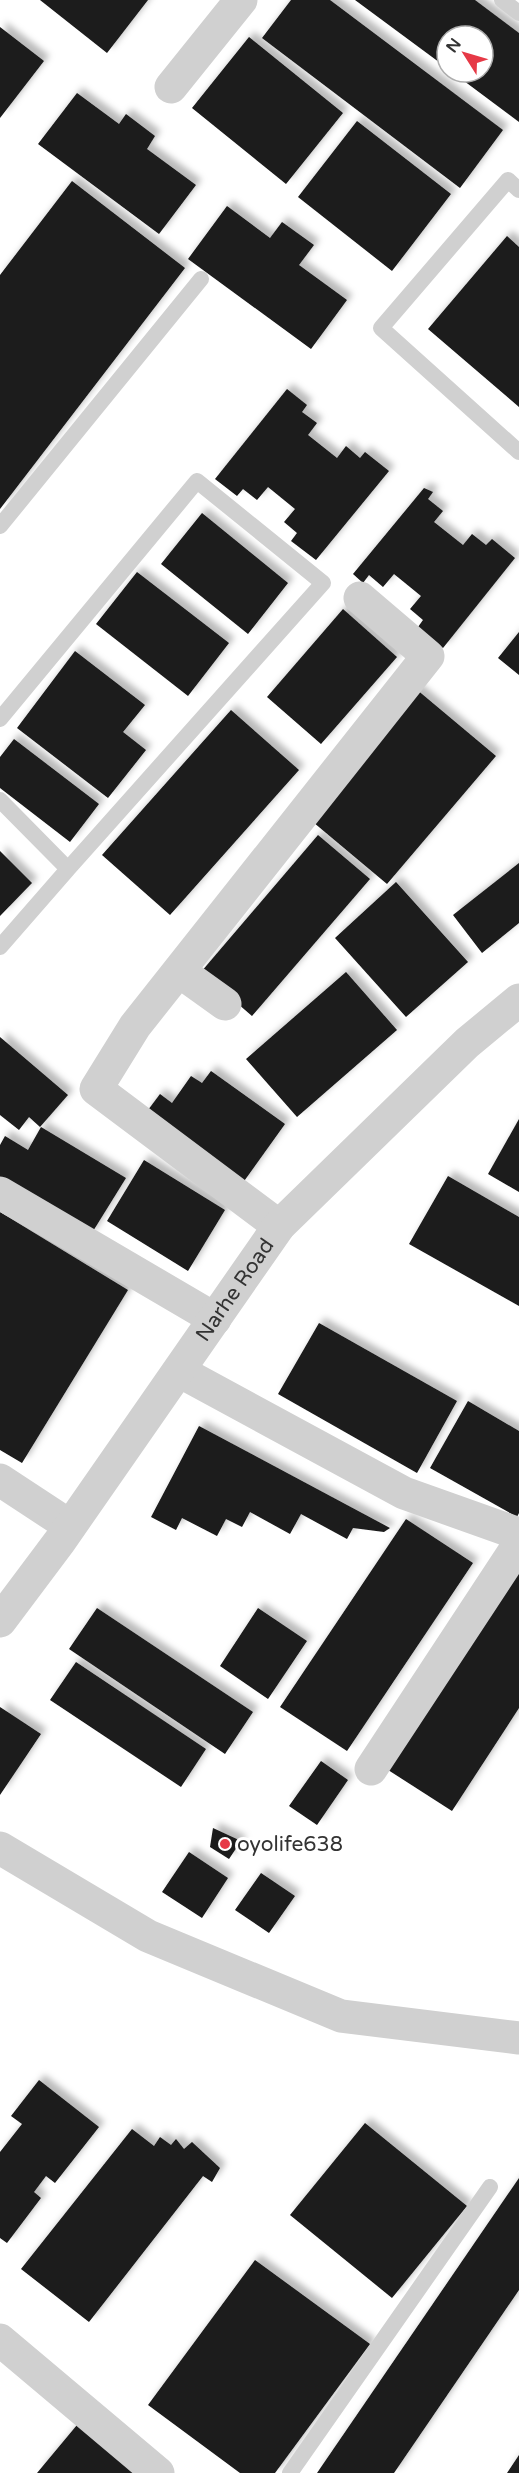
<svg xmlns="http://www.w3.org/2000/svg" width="519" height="2473" font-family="'Varela Round',sans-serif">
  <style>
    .building { fill: #1a1a1a; filter: url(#shadow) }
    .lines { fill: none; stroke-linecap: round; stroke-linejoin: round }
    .service { stroke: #d0d0d0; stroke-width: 16 }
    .minor { stroke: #d0d0d0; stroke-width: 33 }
    .tertiary { stroke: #d0d0d0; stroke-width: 33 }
    .poi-dot { fill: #e63946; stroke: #fff; stroke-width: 2 }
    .labels { text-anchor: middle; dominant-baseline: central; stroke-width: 6; stroke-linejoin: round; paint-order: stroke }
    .street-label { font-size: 21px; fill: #333; stroke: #fff }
    .poi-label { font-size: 21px; fill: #333; stroke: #fff; text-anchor: start }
  </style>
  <defs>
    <filter id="shadow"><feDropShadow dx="5.5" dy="-5.5" stdDeviation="3" flood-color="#0004"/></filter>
  </defs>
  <rect width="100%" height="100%" fill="#fff"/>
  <path class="building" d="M40,0h108l-41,53z
    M291,0h39l173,130 -43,58 -198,-150z
    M355,0h120l44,33v89l-67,-50h31v-36h-36v32z
    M0,27l44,34 -44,57z
    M249,37l94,76 -57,71 -94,-76z
    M77,93l42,31 7,-10 29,22 -8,13 49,36 -37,49 -121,-90z
    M357,121l94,73 -59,77 -94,-74z
    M72,181l113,87 -185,241v-234z
    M227,206l43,32 12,-16 32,23 -15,20 48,35 -36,49 -123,-90z
    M507,236l12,11v160l-91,-78z
    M287,389l20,16 -5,7 15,11 -9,12 29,23 9,-12 14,12 5,-6 24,19 -73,89 -25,-19 6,-8 -13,-11 11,-13 -27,-22 -11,13 -14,-11 -6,7 -22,-17z
    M424,488l9,4 -5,7 15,12 -9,11 29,23 9,-11 14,11 6,-6 23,19 -72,90 -25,-21 5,-7 -13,-11 11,-13 -27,-22 -11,13 -14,-12 -6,8 -10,-9z
    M202,513l86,70 -40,51 -87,-70z
    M137,572l92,71 -41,53 -92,-72z
    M343,609l54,48 -76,87 -54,-47z
    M519,632v43l-21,-17z
    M75,651l70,54 -22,27 23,18 -38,48 -91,-70z
    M416,689l80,67 -109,128 -80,-67z
    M231,710l68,60 -129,145 -68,-60z
    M14,739l85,65 -29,38 -70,-54v-31z
    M318,835l52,44 -118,137 -51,-44z
    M0,851l32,32 -32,33z
    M519,863v60l-37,30 -29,-38z
    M396,882l72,80 -62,55 -71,-79z
    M346,972l51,58 -100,87 -51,-58z
    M0,1037l68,58 -28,32 -11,-10 -10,13 -19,-15z
    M211,1071l74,53 -43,60 -97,-70 15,-20 12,9 19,-27 11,7z
    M519,1119v73l-31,-18z
    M41,1127l85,51 -36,58 -90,-55v-36l5,-9 23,14z
    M144,1160l81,50 -37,61 -81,-50z
    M448,1176l71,41v89l-110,-62z
    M0,1212l128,78 -106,173 -22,-13z
    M319,1323l138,78 -40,72 -139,-79z
    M468,1401l51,30v82l-2,4 -87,-49z
    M199,1426l191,102 -6,4 -31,-4 -6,11 -46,-25 -11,20 -40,-22 -8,15 -16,-8 -9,17 -35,-18 -6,12 -25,-13z
    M406,1519l67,44 -126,188 -67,-44z
    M519,1572v136l-67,103 -67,-43z
    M97,1608l156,104 -28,42 -156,-105z
    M258,1608l49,33 -39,58 -48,-33z
    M76,1662l130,87 -25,38 -131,-87z
    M0,1707l41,27 -41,61z
    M321,1761l27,19 -31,45 -28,-19z
    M213,1828l28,13 -12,18 -19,-12z
    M189,1852l39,26 -26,40 -40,-26z
    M261,1873l34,23 -26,37 -34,-23z
    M39,2080l60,47 -44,56 -9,-7 -12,16 7,6 -34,45 -7,-5v-86l22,-28 -11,-8z
    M365,2123l102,83 -75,92 -102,-83z
    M132,2129l22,17 6,-9 11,8 5,-6 8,10 8,-7 28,26 -8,14 -9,-6 -114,146 -68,-53z
    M519,2178v112l-125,183h-77z
    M255,2260l115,84 -95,129h-35l-92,-68z
    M77,2425l57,48h-97z
    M519,2455v18h-12z"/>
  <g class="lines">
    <path class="service" d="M502,0l17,13
      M519,190l-11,-10 -127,148 138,124
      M0,526l201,-247
      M0,719l197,-238 126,102 -255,286 -68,-69
      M0,947l68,-78
      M290,2473l200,-286"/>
    <path class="minor" d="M171,87l70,-87
      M179,971l46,33
      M0,1193l215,126
      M279,1226l-183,-137 39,-63 293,-370 -68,-58
      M179,1371l225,122 115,41
      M0,1480l70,46
      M371,1769l148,-225
      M0,1848l148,88 193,80 178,22
      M0,2340l158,133"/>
    <path class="tertiary" id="s1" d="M0,1621l60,-80 219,-315 188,-183 52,-43"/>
  </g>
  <circle class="poi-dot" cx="225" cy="1844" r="6"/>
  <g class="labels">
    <g class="street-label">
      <text stroke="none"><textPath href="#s1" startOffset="406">Narhe Road</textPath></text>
    </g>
    <g class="poi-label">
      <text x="237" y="1844">oyolife638</text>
    </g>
  </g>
  <g transform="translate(465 54) rotate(307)"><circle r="28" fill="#ffffff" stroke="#adadad" stroke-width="1.5"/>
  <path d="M0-4.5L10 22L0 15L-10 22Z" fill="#e63946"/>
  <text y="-9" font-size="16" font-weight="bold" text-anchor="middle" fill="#333333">N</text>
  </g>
</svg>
